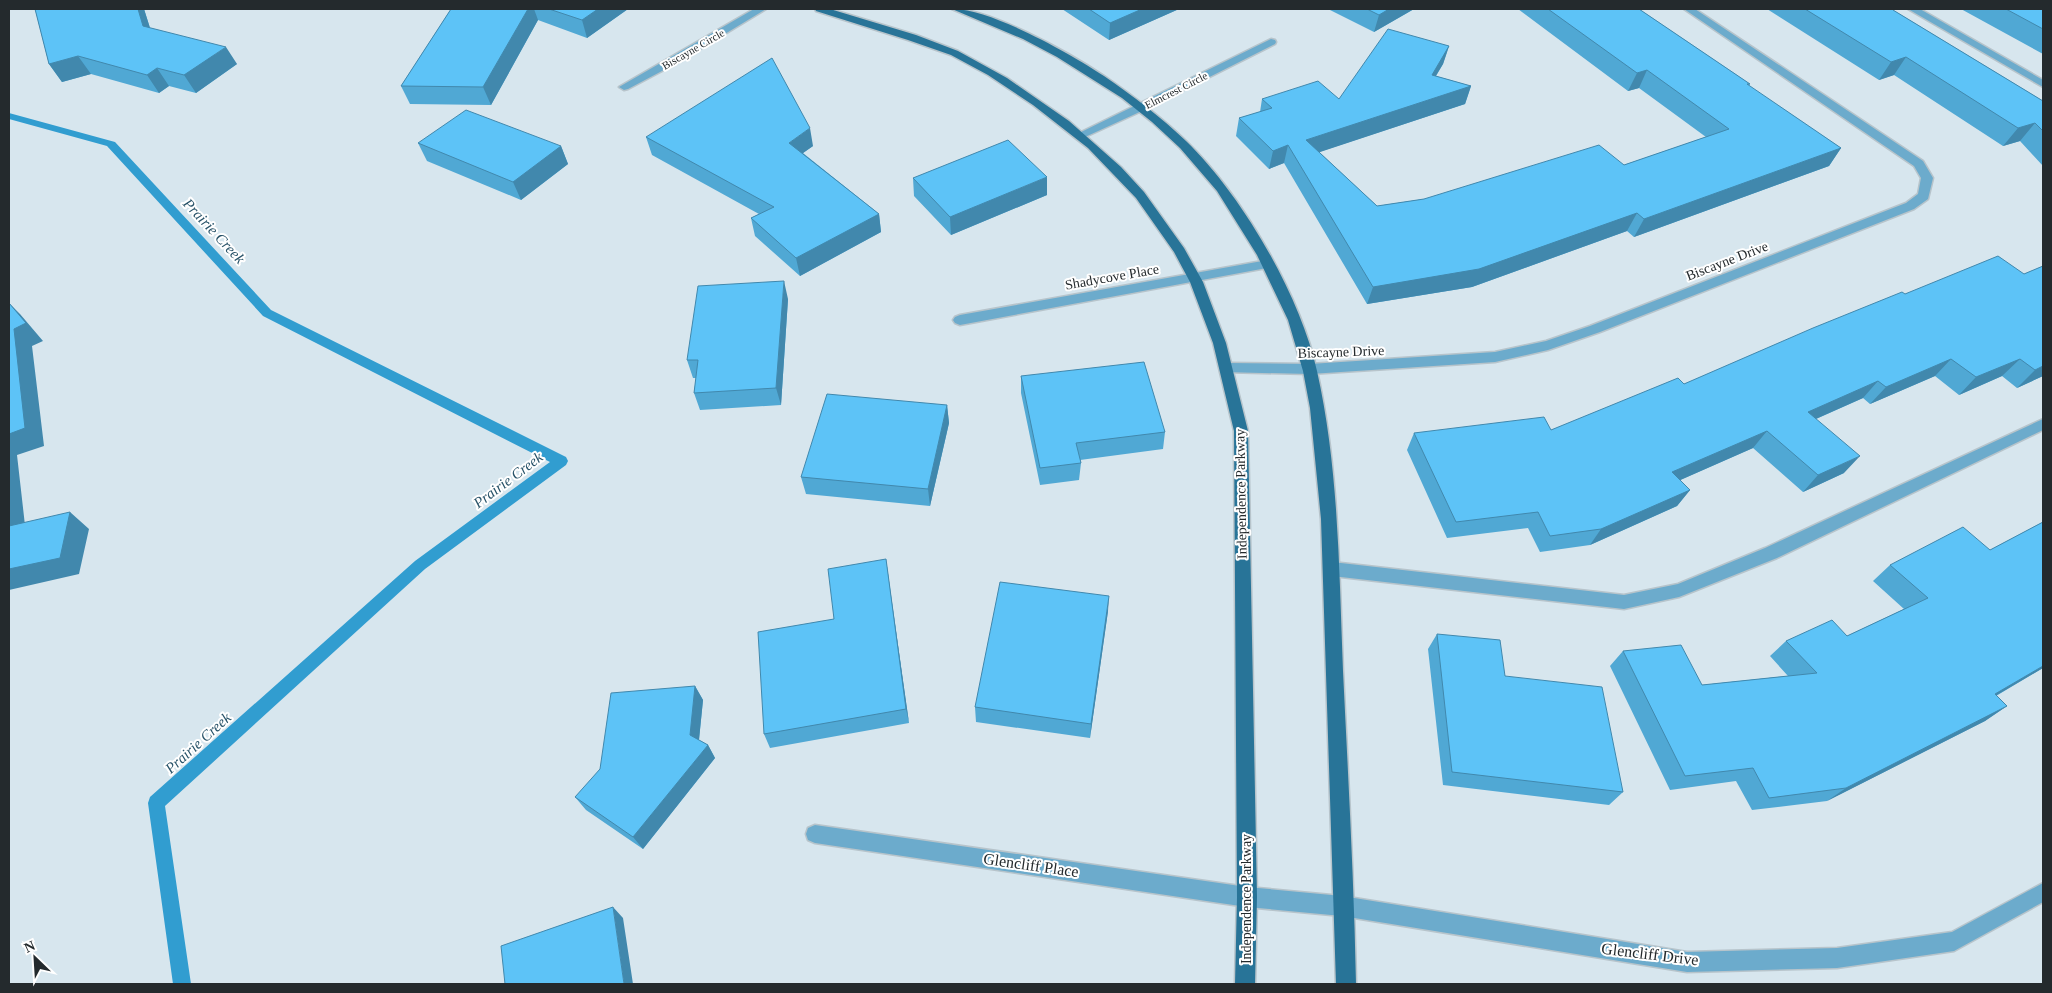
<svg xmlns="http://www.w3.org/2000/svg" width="2052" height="993" font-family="Georgia,serif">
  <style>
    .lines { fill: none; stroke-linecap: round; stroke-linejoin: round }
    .stream { fill: #319dd0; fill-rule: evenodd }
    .minor-casing { stroke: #b7c4cb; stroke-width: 3 }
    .major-casing { stroke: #b7c4cb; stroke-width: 3 }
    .minor { fill: #6cabcc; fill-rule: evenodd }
    .major { fill: #287498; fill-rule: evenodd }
    .wall { fill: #50a8d4 }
    .shaded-wall { fill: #4188ad }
    .building { fill: #5dc3f7; stroke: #4188ad }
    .labels { text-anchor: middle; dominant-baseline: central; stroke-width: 4; stroke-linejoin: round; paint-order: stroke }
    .far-street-label { font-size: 11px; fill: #242a2d; stroke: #fff }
    .street-label { font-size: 14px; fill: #242a2d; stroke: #fff }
    .water-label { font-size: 15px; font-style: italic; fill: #275268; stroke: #fff }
    .near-street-label { font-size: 16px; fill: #242a2d; stroke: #fff }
  </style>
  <rect width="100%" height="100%" fill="#d7e6ee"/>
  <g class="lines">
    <path class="stream" d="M9,113l106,29 156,168 295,147 2,4 -2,4 -141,104 -260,237 26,178h-18l-25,-181 2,-6 265,-236 135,-99 -287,-146 -156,-170 -98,-27z"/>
    <g class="minor-casing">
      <path id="minor" d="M754,9h12l-89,54 -49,26 -4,1 -5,-3z
        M1684,9h11l228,152 10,17 -5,21 -14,10 -314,123 -52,18 -53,12 -185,12 -87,-2 -2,-4 2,-4 5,-1 82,1 185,-12 51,-11 44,-15 316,-123 12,-9 3,-16 -7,-12z
        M1908,9h12l123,71v7z
        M1271,39l4,1 1,2 -1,2 -131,66 -59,27h-8l-2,-2z
        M1268,260l4,1 2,3 -2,3 -312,58 -5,-2 -2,-3 2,-3 5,-2z
        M2043,419v11l-266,128 -98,39 -55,12 -292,-33 -6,-2 -2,-5 2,-5 6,-2 292,33 54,-11 87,-36z
        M815,825l432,62 95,9 345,56 150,-4 115,-16 91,-49v19l-89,49 -117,17 -150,4 -345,-56 -95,-9 -432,-64 -7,-3 -2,-6 2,-6z"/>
    </g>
    <g class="major-casing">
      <path id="major" d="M815,9h15l86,26 42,16 49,27 62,43 52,46 23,25 40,56 19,34 23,61 22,88 9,466 -2,87h-20l2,-87 -3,-466 -21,-88 -23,-61 -16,-30 -38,-54 -48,-50 -55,-43 -45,-30 -37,-20 -43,-15 -92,-29z
        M952,9c36,-2 121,46 152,67 29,20 57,41 82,65 56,54 114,154 131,230 22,98 22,200 26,300 5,104 11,209 13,313h-20l-15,-465 -11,-111 -7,-37 -15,-51 -31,-65 -40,-64 -37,-43 -28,-26 -30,-24 -65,-41 -34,-18z"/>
    </g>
    <use href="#minor" class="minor"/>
    <use href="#major" class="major"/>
  </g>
  <path class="wall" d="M35,9h109l6,19 87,36 -41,29 -27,-7 -10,7 -68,-19 -29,8 -13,-18z
    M451,9h177l-41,29 -49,-18 -47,85 -81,-1 -9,-18z
    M1062,9h117l-70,31z
    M1328,9h86l-40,23z
    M1518,9h121l111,75 -2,2 93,62 -12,18 -195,71 -7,-6 -155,56 -105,17 -83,-141 -15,6 -33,-33 3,-18 21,-6 2,-13h77l110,-53 -6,18 -7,12 35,10 -6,18 -146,48 58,54 47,-7 200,-34 82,-28 -67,-49 -11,3z
    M1767,9h126v1l150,91v65l-23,-25 -17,5 -109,-71 -15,5z
    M1961,9h82v45z
    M646,137l167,9 -10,7 76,61 2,18 -81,44 -45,-40 -4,-18 8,-4 -107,-59z
    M418,143l143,3 7,18 -47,36 -94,-39z
    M913,178l134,17 -96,40 -37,-39z
    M2043,266v110l-26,12 -15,-12 -43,19 -24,-19 -65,28 -7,-6 -47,21 28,54 -41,19 -50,-44 -73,32 10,10 -13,16 -87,39 -50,7 -12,-24 -81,10 -40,-88 7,-17 137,-3 133,-46 221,-90 119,-20z
    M788,299l-7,106 -81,5 -6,-17 2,-15h-3l-6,-18z
    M1021,376l144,56 -2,17 -83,11 1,3 -2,17 -39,5 -19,-92z
    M947,405l2,18 -19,83 -124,-12 -5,-17z
    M2043,522v146l-47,28 11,10 -22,15 -158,80 -75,9 -16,-29 -66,9 -60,-124 13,-15 79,34 86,-9 -18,-20 16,-15 61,-5 57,-27 -31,-28 17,-16 100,-15z
    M886,559l23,164 -139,25 -6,-14 70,-115z
    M1108,611l-18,127 -114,-16 -1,-15z
    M1437,634l186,158 -14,13 -166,-20 -15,-136z
    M695,686l8,14 -4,40 9,5 7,13 -72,91 -57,-39 -11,-13z"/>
  <path class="shaded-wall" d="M138,9h6l11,35 -12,-18z
    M528,9h6l4,11 -47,85 -8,-18z
    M598,9h30l-41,29 -5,-18z
    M1142,9h37l-70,31 1,-17z
    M1389,9h25l-40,23 5,-17z
    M1449,46l-6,18 -17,28 6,-17z
    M226,47l11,17 -41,29 -12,-18z
    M78,56l13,18 -29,8 -13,-18z
    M1906,57l-12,18 -15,5 12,-18z
    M157,68l12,18 -10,7 -12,-18z
    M1647,70l-8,18 -11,3 9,-18z
    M1471,86l-6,18 -163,54 4,-18z
    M2035,123l-15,18 -17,5 15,-18z
    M810,128l3,18 -20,14 -4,-17z
    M1288,145l-4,18 -15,6 4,-18z
    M561,146l7,18 -47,36 -8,-18z
    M1841,148l-12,18 -195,71 10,-18z
    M1047,177v18l-96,40 -1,-18z
    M1637,213l-10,18 -155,56 -105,17 6,-17z
    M879,214l2,18 -81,44 -4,-18z
    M784,281l4,18 -7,106 -5,-17z
    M9,303l11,11 23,27 -11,5 12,100 -27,9 10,88 -18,-15z
    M1951,359l-16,17 -65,28 16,-17z
    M2020,359l-18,17 -43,19 17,-18z
    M2043,366v10l-26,12 18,-18z
    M1878,381l-15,17 -70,31 15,-17z
    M947,405l2,18 -19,83 -2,-17z
    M1767,431l-14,17 -93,41 12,-17z
    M1860,456l-16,17 -41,19 15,-17z
    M1690,490l-13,16 -87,39 11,-16z
    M70,512l19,17 -10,45 -70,16v-21z
    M886,559l2,16 21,148 -3,-14z
    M1109,596l-1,15 -18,127 1,-14z
    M2043,666v2l-70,41 22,-15z
    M695,686l8,14 -5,49 -8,-14z
    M2007,706l-22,15 -158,80 19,-13z
    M708,745l7,13 -72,91 -10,-12z
    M613,907l10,11 10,66h-9z"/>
  <path class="building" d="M35,9h103l5,17 83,21 -42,28 -27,-7 -10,7 -69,-19 -29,8z
    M451,9h77l-45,78 -82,-1z
    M549,9h49l-16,11z
    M1089,9h53l-32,14z
    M1367,9h22l-10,6z
    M1548,9h91l111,75h-3l94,64 -197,71 -7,-6 -158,56 -106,18 -85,-142 -15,6 -34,-33 33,-10 -10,-9 56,-18 21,18 49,-70 61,17 -17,29 39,11 -165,54 71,66 47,-7 175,-54 25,20 105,-36 -82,-59 -10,3z
    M1805,9h88v1l150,91v30l-8,-8 -17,5 -112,-71 -15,5z
    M2006,9h37v20z
    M772,58l38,70 -21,15 90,71 -83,44 -45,-40 23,-11 -128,-70z
    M466,110l95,36 -48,36 -95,-39z
    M1008,140l39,37 -97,40 -37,-39z
    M1998,256l26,18 19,-8v100l-8,4 -15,-11 -44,18 -25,-18 -65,28 -8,-6 -70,31 52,44 -42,19 -51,-44 -95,41 18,18 -89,39 -51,7 -12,-24 -82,10 -42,-89 130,-16 7,13 127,-52 6,6 129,-56 89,-36 3,2z
    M784,281l-8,107 -82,5 4,-33h-11l11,-74z
    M9,303l17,20 -12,6 11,99 -16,6z
    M1144,362l21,70 -89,11 5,20 -41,5 -19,-92z
    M827,394l120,11 -19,84 -127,-12z
    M70,512l-10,46 -51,11v-43z
    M2043,522v144l-48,28 12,12 -161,82 -77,10 -16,-30 -68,8 -62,-125 58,-6 21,40 115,-12 -31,-32 46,-21 15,16 81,-38 -38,-33 73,-38 27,23z
    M886,559l20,150 -142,25 -6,-102 76,-13 -6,-50z
    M1000,582l109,14 -18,128 -116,-17z
    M1437,634l63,6 5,36 97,11 21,105 -171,-20z
    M695,686l-5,49 18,10 -75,92 -58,-40 25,-28 11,-76z
    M613,907l11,77h-119l-4,-38z"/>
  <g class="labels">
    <g class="far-street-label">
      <text transform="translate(693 49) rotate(-30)">Biscayne Circle</text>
      <text transform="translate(1176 90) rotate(-27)">Elmcrest Circle</text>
    </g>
    <g class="street-label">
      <text transform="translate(1727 261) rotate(-21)">Biscayne Drive</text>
      <text transform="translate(1112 277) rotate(-10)">Shadycove Place</text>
      <text transform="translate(1341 352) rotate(-2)">Biscayne Drive</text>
      <text transform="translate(1241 494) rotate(-91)">Independence Parkway</text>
      <text transform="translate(1246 899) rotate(-90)">Independence Parkway</text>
    </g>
    <g class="water-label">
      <text transform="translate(214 231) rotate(47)">Prairie Creek</text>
      <text transform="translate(508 480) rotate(-37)">Prairie Creek</text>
      <text transform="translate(198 743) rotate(-42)">Prairie Creek</text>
    </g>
    <g class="near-street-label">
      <text transform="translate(1031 865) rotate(8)">Glencliff Place</text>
      <text transform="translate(1650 954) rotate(7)">Glencliff Drive</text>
    </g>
  </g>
  <rect width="2052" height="993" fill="none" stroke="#242a2d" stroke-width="20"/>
  <g transform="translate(35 958) rotate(335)" stroke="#ffffff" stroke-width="4" paint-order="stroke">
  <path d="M0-4L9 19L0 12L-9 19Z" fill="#242a2d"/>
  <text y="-8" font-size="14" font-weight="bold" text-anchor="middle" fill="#242a2d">N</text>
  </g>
</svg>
